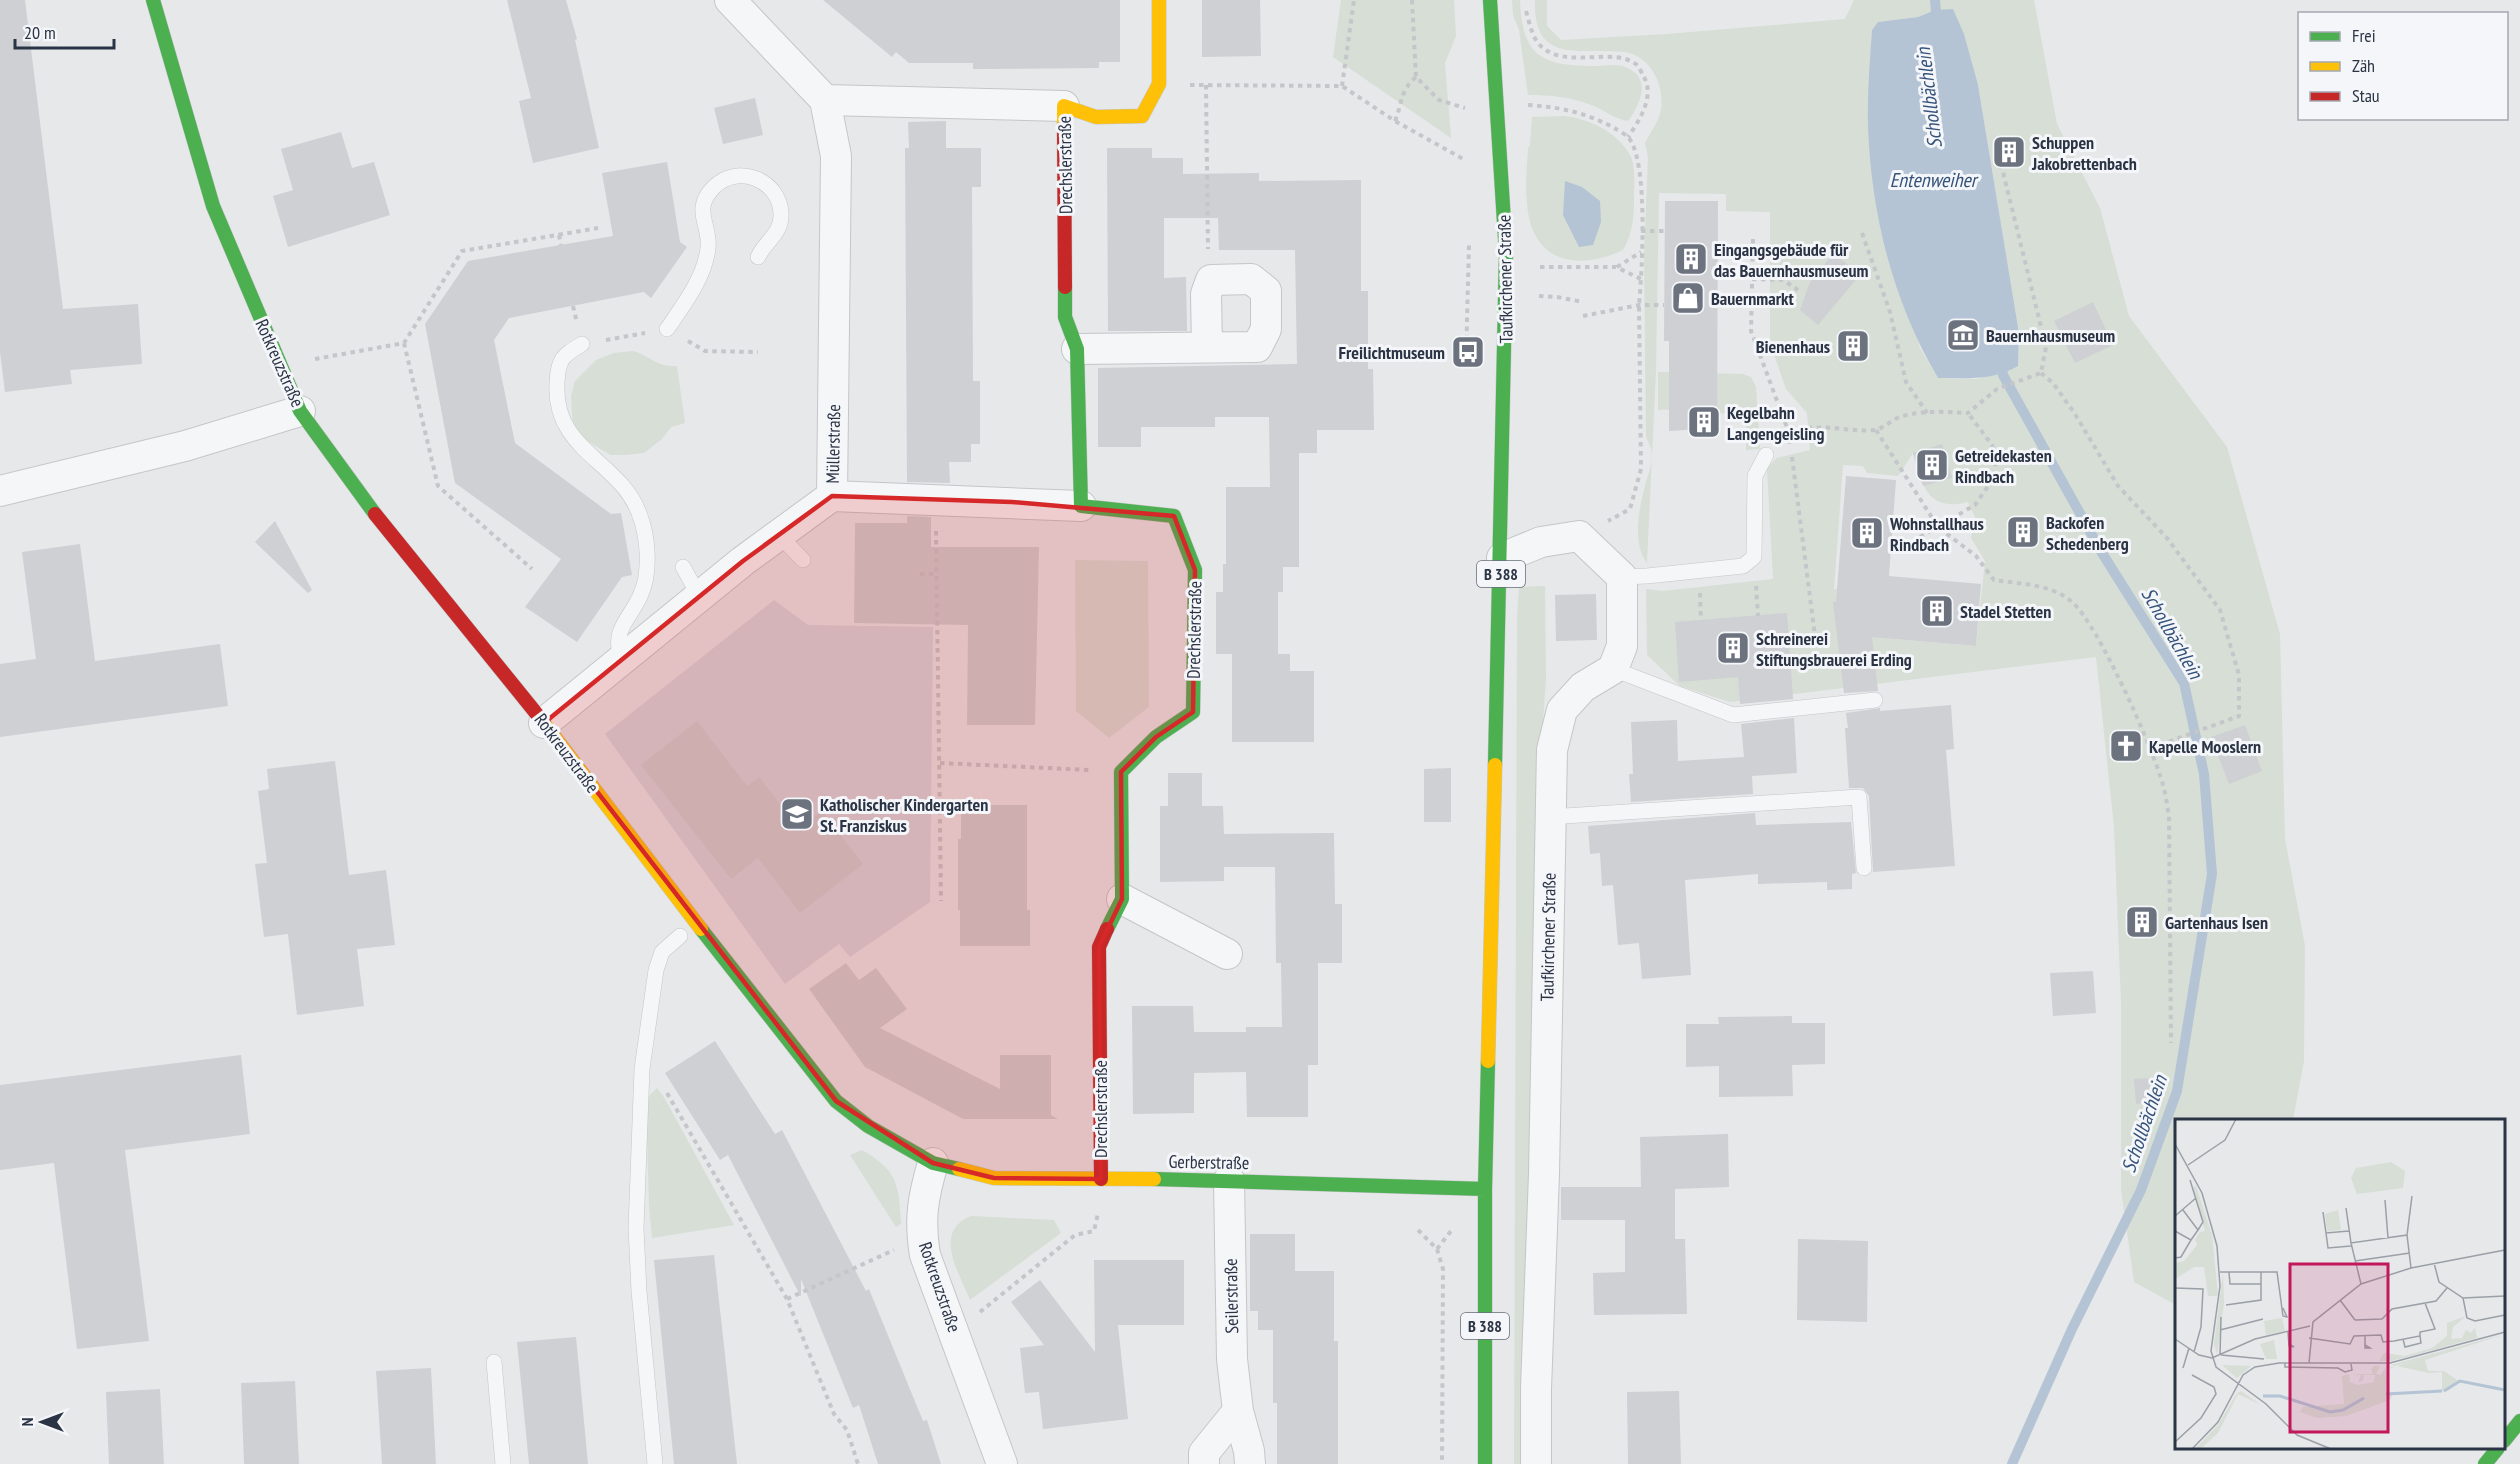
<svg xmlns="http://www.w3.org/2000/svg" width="2520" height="1464" font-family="'PT Sans Narrow',sans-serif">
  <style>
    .built { fill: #d4d7dd }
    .green { fill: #d6ded6; fill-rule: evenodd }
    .water { fill: #b4c4d5 }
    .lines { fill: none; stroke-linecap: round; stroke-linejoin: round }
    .stream { stroke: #b4c4d5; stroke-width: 10 }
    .building { fill: #ced0d3 }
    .lane-casing { stroke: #c4c6c8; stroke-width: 16 }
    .street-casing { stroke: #c4c6c8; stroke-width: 32 }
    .fast-casing { stroke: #c4c6c8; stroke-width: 15 }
    .slow-casing { stroke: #c4c6c8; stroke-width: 15 }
    .jam-casing { stroke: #c4c6c8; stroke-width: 15 }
    .path { stroke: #c5c6ca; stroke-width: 4; stroke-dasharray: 4.5 4.5; stroke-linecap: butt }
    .lane { stroke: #f5f6f7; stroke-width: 15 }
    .street { stroke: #f5f6f7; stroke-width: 30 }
    .fast { stroke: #4caf50; stroke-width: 14 }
    .slow { stroke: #ffc107; stroke-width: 14 }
    .jam { stroke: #c62828; stroke-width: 14 }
    .marked { fill: #d62828; fill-opacity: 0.2; stroke: #d62828; stroke-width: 4.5; stroke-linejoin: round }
    .labels { text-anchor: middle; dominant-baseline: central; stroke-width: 6; stroke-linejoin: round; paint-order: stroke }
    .shield { fill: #f4f6f9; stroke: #676e7b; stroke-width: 1.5 }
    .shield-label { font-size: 16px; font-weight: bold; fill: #2b3445 }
    .poi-label { font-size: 18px; font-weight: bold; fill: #2b3445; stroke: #f4f6f9; text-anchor: start }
    .street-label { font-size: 18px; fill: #2b3445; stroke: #f4f6f9 }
    .water-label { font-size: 20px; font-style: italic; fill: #34527a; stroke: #f4f6f9 }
    .inset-river { fill: none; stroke: #b4c4d5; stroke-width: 3 }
    .inset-road { fill: none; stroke: #9ba0a8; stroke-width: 1.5 }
    .view { fill: #c2185b; fill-opacity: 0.15; stroke: #c2185b; stroke-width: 3 }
    .inset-edge { fill: none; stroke: #2b3445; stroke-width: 3 }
  </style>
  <rect width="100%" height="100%" fill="#e6e8ea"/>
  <path class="built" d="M774,600l34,25 125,2 -3,275 -80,55 -11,-13 -54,40 -180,-250z"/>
  <path class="green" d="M1341,0h113l2,36 -11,27 6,75 -118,-81z
    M1512,0h8c2,58 23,66 77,66 8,0 21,-2 28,1 28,10 15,38 3,54 -13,-2 -22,-10 -34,-15 -22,-9 -44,-11 -66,-11l-9,-65 -6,-15z
    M1535,0h12v26l14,14 106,-6 178,-15 9,-19h180l23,124 43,84 29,108 98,131 53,187 5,205 20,107 -1,115 -11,59h-117v185l-42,-23 -13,-93v-187l-7,-175 -18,-170 -366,45 -50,-16 -33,-31 -1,-66 17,2 110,-12 -6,-111 10,-10 33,-8 -3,-37 -21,-24 -16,-46v-131l-44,-1v-17l-67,-1 -3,177 -9,193c-15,-19 -8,-55 -2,-77 3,-12 9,-24 6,-37 -1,-4 -4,-9 -5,-13l-2,-181 4,-98 -3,-14c5,-10 14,-22 16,-33 4,-24 -10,-54 -36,-58 -44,-5 -92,14 -90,-52zM1935,10l35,54 8,21 41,248 -1,33 -41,13 -39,-1 -18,-30 -52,-224 4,-94 6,-8 40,-5zM1913,453c9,33 15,59 55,49l7,15 -4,21 14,23 -9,85 -82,-7 1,-42 -61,-8 9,-124 20,1 4,7 31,3z
    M1564,116c26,3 53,16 66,39 6,11 4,30 4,42 0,20 -1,35 -11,53 -46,22 -92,12 -96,-47 -2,-18 0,-37 1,-55l2,-3 2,-28z
    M633,351c20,6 22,16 44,15l8,57 -14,4 -9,12 -18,14 -19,2h-14l-31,-18 -7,-8 -2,-33 4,-15 21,-21 18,-7z
    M1658,372l85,2 8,3 5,10 4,62 -14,1v-38l-65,4 -1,-7 -22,1z
    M1075,560l73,1 1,146 -40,31 -33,-27z
    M1545,586l1,93 -7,101 -12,684h-13l3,-847 2,-30z
    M657,1088l8,11 69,126 -82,13 -3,-33 -3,-98 3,-11z
    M862,1150c36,21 37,35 39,74l-5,3 -46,-72z
    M971,1216l83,4 7,13 -91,67c-11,-28 -38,-68 1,-84z"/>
  <path class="water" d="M1953,9l11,25 14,51 41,248 -1,33c-25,15 -52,12 -80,12 -45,-76 -67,-164 -70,-252 -1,-32 2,-65 4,-96l6,-8 40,-5 17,-7z
    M1565,181l17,6 18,14 1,21 -8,23 -14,2 -16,-32z"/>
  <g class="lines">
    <path class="stream" d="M1935,0l2,22
      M2001,361l2,14 99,178 82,130 20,91 8,100 -35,217 -36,99 -69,139 -60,135"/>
  </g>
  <path class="building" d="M0,0h25l38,309 75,-5 4,60 -72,6 2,14 -67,8 -5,-40z
    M507,0h59l11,39 -2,1 24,108 -66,15 -14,-62 12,-3z
    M823,0h297v62h-21v6l-126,1v-6h-64l-13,-11 -4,5z
    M1202,0h58l1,56 -59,1z
    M755,98l8,37 -40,9 -9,-36z
    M946,121v27h35v39h-9l1,194h7v63h-9v18h-22l1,21 -43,-1 -2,-334h4l-1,-26z
    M341,132l11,36 22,-6 16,53 -102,32 -15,-51 20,-6 -12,-41z
    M1107,148h45v10h31v16l76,-1v8l102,-1v111h7v78h5l1,61h-57v23h-18v114h-16v25h-5v62h12v17h24v71h-82v-88h-16v-62h7v-28h3v-77h44l-1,-70h-54v10h-74v20h-43v-79l199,-4 -2,-114h-76l-1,-32h-54v60l22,-1 1,54h-79z
    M667,162l13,80 7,5 -36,51 -7,-6 -135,26 -15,22 21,103 96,71 10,-1 11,62 -10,2 -45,65 -52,-35 36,-48 -106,-76 -30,-159 43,-63 145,-25 -11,-63z
    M1665,201h53l-1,227 -48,3v-90h-5z
    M1834,253l26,22 -42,50 -18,-15 10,-28z
    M2093,302l20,43 -38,18 -21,-42z
    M1942,444l10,34 -29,8 -10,-33z
    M1846,476l50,4 -7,96 92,8 -5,62 -104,-9 6,54 -34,2 -11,-91h3z
    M907,516l24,1v30h108l-4,178h-68l1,-100 -114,-2 1,-100h52z
    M275,521l37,69 -4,3 -53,-51z
    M80,544l15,117 125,-17 8,62 -228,31v-73l36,-5 -14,-107z
    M1596,594l1,46 -41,1 -1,-46z
    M1787,613l6,86 -53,5 -2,-27 -59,5 -4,-60z
    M1951,705l3,44 -8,1 9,116 -82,6 -4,-76 -6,-8h-14l-4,-60h3l-2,-15 34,-5v3z
    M1794,718l3,55 -45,3 1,18 -122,8 -2,-28h4l-2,-52 46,-2 1,41 66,-4 -3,-33z
    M697,721l50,65 12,-9 40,51 23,-17 41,53 -63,49 -42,-55 -27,21 -90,-114z
    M2245,725l17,46 -33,13 -18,-47z
    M335,761l14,114 37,-5 9,75 -38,4 7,57 -67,9 -9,-81 -24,3 -9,-73 12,-1 -9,-72 11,-2 -2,-20z
    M1451,768v54h-27v-53z
    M1168,773h34v33h21l1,28 110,-1 1,71h7v59h-24v102h-10v52h-61l-1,-45 -52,1v40l-61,1 -1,-108h61l1,26h52v-5h36l-1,-64h-5l-1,-96h-51v14l-64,1v-76h8z
    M961,805h66v105h3v36h-70v-36h-2v-71h3z
    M1755,813l1,12 95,-3 5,51 -4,1v15l-25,1v-8l-69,2v-10l-73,6 6,95 -49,4 -3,-36 -21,2 -5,-60 -11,1 -2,-33 -10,1 -2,-28z
    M846,963l13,17 17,-12 31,41 -27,19 120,61v-34h51v60l7,4h-95l-98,-52 -56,-78z
    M2093,971l3,42 -43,3 -3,-43z
    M1792,1016v7h33v41l-33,1 1,31 -74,1v-31l-33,1v-43h33l-1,-7z
    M715,1041l60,93 7,-4 84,161 3,-2 54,132 4,-1 14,44h-63l-19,-59 -6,3 -52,-129v18l-73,-142 -8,5 -55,-87z
    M241,1055l9,79 -125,16 24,191 -72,8 -23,-186 -54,7v-85z
    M2161,1078l2,24 -27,2 -2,-25z
    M1728,1134l1,53 -54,2v50h10l2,75 -93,1 -1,-42 32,-1v-52h-64v-33h80l-1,-50z
    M1250,1234h45v37h39v70h4v123h-61v-61h-4v-73h-15v-19h-8z
    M1798,1239l70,2 -1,81 -70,-2z
    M714,1255l23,209h-63l-20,-204z
    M1094,1260h90v65h-66l10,94 -85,10 -4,-37 -14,1 -5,-45 24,-3 -33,-43 29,-22 55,72z
    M576,1337l12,127h-59l-12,-122z
    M431,1368l5,96h-54l-6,-93z
    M295,1381l4,83h-55l-3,-81z
    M160,1389l4,75h-55l-3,-72z
    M1679,1391l2,73h-53l-1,-72z"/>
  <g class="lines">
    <g class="lane-casing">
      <path id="lane" d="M667,329c16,-23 38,-52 41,-81 3,-23 -17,-38 6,-61 24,-24 66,-7 67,27 1,20 -16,27 -23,43
        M582,344c-20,12 -24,15 -25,39 -4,68 62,77 82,130 9,23 12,58 2,81 -12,28 -29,33 -20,66
        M778,534l25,26
        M683,567l16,29
        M1622,577l25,-1 96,-10 11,-9 1,-81 11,-21
        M1613,669l120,46 142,-15
        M1549,817l310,-20 5,71
        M494,1362l9,102
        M655,1464l-16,-173 -3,-63 6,-159 14,-99 6,-18 18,-16"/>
    </g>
    <g class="street-casing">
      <path id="street" d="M730,0l95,100 11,56 -4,340
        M825,100l239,6
        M1077,349l180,-2 9,-18v-38l-15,-12 -40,1 -5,14 1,53
        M0,491l185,-45 115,-35
        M832,496l249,10
        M1502,558l39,-16 38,-6 43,41v69l-9,23 -30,18 -21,23 -10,40 -8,424 -8,215v75
        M544,723l199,-162 89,-65
        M1122,899l105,55
        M933,1163c-10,34 -14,56 -8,92l77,209
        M1229,1180l3,179 6,52
        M1204,1464v-11l34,-42 11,40 1,13"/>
    </g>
    <g class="fast-casing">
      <path id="fast" d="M153,0l60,206 87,205 75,103
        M1490,0l16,254 -11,511
        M1065,287v30l12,32 4,157 93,10 21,54 -2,142 -37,25 -35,35 1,127 -15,30
        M701,929l135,172 32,25 65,37 26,6
        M1154,1179l331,10
        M2504,1441l16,-20
        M1485,1464v-275l3,-128
        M2485,1464l13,-16"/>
    </g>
    <g class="slow-casing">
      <path id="slow" d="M1064,127v-21l32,11 46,-1 17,-32v-84
        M544,723l157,206
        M1488,1061l7,-296
        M959,1169l35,9 160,1"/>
    </g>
    <g class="jam-casing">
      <path id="jam" d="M1064,127l1,160
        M375,514l169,209
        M1101,1179l-2,-232 8,-18"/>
    </g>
    <path class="path" d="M1412,0l4,77 23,23 26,8
      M1526,11c4,14 6,28 17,37 27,21 71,-2 94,17 3,3 5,9 7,12 11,20 -5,44 -16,60
      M1190,85l152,1 53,35 70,39
      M1206,85l2,164
      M1342,86l12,-86
      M1528,105c32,2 60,8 88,24 3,2 9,5 12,8 21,23 14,135 11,168l2,164 -11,40 -22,12
      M1395,121c8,-19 4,-29 21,-44
      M1641,231h23
      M1862,233l28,79 16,70 21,31
      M559,235l2,10
      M1753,239l-2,92 38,102 1,14
      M1540,267h76l25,12
      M1617,267l24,-15
      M1752,279l31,1 15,10
      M1539,296l18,1 26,5
      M573,306l4,17
      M1583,316l56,-11h25
      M606,340l39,-7
      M688,341l17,10 53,1
      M404,343l34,143 94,83
      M1466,358l3,-114
      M315,359l89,-16 58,-92 136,-23
      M2041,373l12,10 22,31 43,72 49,52 53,72 19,65v41l-90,33
      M1876,430l62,97 38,29 18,24c26,4 58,4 78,22 26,22 81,146 91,183 3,10 4,21 6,31l2,227
      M1783,438c24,-20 63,-5 91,-8 10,-1 19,-12 29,-14 21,-6 44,-4 65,-3l29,-24 44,-16 5,-26 -43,-175 -4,-9
      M1792,457l23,179
      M936,531l5,370
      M1920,537l55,-32 18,-26 3,-17 -4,-17 -24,-32
      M920,574h17
      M1756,586l2,30
      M1700,593l1,27
      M940,763l149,7
      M667,1093l120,206 47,115 13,16 11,34
      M1418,1230l19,19 6,20 -1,195
      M1437,1249l14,-18
      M787,1299l107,-49
      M980,1312l95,-77 19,-4 4,-18"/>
    <use href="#lane" class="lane"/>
    <use href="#street" class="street"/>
    <use href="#fast" class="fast"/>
    <use href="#slow" class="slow"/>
    <use href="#jam" class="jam"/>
  </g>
  <path class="marked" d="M832,496l180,6 162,14 21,54 -2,142 -37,25 -35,35 1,127 -23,48 2,232 -107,-1 -61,-15 -97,-62 -292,-378 199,-162z"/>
  <defs>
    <g id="building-square" transform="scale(1.725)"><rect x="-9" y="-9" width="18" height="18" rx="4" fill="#6c737f" stroke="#f4f6f9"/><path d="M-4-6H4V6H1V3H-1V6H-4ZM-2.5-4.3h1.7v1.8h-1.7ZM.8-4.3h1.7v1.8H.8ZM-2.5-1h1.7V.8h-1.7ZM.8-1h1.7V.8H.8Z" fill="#fff"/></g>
    <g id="shop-square" transform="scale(1.725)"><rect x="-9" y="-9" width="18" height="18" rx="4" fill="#6c737f" stroke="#f4f6f9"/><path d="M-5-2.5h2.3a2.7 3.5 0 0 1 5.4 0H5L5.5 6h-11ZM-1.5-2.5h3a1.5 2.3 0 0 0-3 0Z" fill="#fff"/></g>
    <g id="museum-square" transform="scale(1.725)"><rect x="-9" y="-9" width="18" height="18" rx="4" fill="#6c737f" stroke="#f4f6f9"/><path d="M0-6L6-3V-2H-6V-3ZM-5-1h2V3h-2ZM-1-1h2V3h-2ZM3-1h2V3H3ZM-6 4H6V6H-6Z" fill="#fff"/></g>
    <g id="bus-square" transform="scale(1.725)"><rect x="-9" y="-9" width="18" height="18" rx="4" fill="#6c737f" stroke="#f4f6f9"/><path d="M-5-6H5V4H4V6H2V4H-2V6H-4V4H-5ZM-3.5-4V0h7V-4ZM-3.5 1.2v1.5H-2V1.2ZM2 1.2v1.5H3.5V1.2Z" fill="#fff"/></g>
    <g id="church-square" transform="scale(1.725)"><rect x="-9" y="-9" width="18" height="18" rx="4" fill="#6c737f" stroke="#f4f6f9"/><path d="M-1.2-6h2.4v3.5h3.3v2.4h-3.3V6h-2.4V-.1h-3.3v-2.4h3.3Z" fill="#fff"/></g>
    <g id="school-square" transform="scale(1.725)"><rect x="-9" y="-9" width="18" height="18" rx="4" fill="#6c737f" stroke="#f4f6f9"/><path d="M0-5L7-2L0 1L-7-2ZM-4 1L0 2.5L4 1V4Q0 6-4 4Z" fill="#fff"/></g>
  </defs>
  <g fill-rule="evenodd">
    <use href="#building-square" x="2009" y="152"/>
    <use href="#building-square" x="1691" y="259"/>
    <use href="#shop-square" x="1688" y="298"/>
    <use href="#museum-square" x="1963" y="335"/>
    <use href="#building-square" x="1853" y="346"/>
    <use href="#bus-square" x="1468" y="352"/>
    <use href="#building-square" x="1704" y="422"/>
    <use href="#building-square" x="1932" y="465"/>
    <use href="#building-square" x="2023" y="532"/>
    <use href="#building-square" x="1867" y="533"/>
    <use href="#building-square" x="1937" y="611"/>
    <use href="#building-square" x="1733" y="648"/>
    <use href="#church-square" x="2126" y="746"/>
    <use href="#school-square" x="797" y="814"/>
    <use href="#building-square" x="2142" y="922"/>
  </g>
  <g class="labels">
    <g class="shield">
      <rect x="1477" y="561" width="48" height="26" rx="4.5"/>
      <rect x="1461" y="1313" width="48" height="26" rx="4.5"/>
    </g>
    <g class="shield-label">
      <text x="1501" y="574">B 388</text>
      <text x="1485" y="1326">B 388</text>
    </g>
    <g class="poi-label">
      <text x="2032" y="142">Schuppen<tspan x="2032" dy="21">Jakobrettenbach</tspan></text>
      <text x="1714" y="249">Eingangsgebäude für<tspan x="1714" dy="21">das Bauernhausmuseum</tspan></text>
      <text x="1711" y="298">Bauernmarkt</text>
      <text x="1986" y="335">Bauernhausmuseum</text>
      <text x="1830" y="346" text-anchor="end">Bienenhaus</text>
      <text x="1445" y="352" text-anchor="end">Freilichtmuseum</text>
      <text x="1727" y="412">Kegelbahn<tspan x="1727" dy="21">Langengeisling</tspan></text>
      <text x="1955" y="455">Getreidekasten<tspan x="1955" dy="21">Rindbach</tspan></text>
      <text x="2046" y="522">Backofen<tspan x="2046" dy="21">Schedenberg</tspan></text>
      <text x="1890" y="523">Wohnstallhaus<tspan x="1890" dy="21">Rindbach</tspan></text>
      <text x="1960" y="611">Stadel Stetten</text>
      <text x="1756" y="638">Schreinerei<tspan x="1756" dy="21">Stiftungsbrauerei Erding</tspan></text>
      <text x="2149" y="746">Kapelle Mooslern</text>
      <text x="820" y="804">Katholischer Kindergarten<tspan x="820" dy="21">St. Franziskus</tspan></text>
      <text x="2165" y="922">Gartenhaus Isen</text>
    </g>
    <g class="street-label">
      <text transform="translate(1065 165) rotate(-91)">Drechslerstraße</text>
      <text transform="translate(1505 279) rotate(-91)">Taufkirchener Straße</text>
      <text transform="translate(280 363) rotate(66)">Rotkreuzstraße</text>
      <text transform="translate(833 444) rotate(-89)">Müllerstraße</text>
      <text transform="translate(1194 630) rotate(-89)">Drechslerstraße</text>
      <text transform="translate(567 753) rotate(53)">Rotkreuzstraße</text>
      <text transform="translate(1548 937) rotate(-89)">Taufkirchener Straße</text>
      <text transform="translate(1100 1109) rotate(-90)">Drechslerstraße</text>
      <text transform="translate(1209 1162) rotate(1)">Gerberstraße</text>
      <text transform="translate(940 1287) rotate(71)">Rotkreuzstraße</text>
      <text transform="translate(1231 1296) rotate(-91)">Seilerstraße</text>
    </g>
    <g class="water-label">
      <text transform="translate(1929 98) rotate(-97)">Schollbächlein</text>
      <text x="1933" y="180">Entenweiher</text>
      <text transform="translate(2172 633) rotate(60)">Schollbächlein</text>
      <text transform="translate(2144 1124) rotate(-71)">Schollbächlein</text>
    </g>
  </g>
  <g transform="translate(2175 1119)">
    <rect width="330" height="330" fill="#e6e8ea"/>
    <path d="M216,43l14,9 -2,17 -46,6 -6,-16 5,-10zM21,67l16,49 6,61h-10l-4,-29h-10l-19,12 1,-16 8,-2 13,-16 -2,-5 5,-8 5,-1 -12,-44zM163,91l3,20 -14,1 -2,-17zM48,155l1,29 -7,52 -3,-11zM291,197l-13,11 -2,12 11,-1 4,-8 5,3 4,-5 2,10 -85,23h-13l5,-8 21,3 27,-8 15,-12v-13zM107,199l3,13 -19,4 -2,-14zM330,215l-80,26 3,11h16l13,9 48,11 -46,-9 -12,9 -54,3 -3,6 -44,16 -29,2 -17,-6 3,-5 41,-3 -2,-28 7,-2 1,8 8,3 16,-3 1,-7h-11l-1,6 -5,1 3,-7 -10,-1h22l-2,-5 3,-3h6l-4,8 5,1 5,-8h12l-12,1 4,25 52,-2v-19l-13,1 -32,-7 24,-7 -27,7 -3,-1zM99,221l3,19h-11l-6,-15zM47,246l29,1 -14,12zM66,272l20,14 -23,-11 -20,39 -18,16h-5l23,-24 19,-32z" fill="#d6ded6"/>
    <path class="inset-river" d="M269,272l16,-10 45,9M211,275l56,-3M88,277h17l50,16 13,-2 21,-12"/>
    <path class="inset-road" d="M0,25l27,49 15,53 3,40 -9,65 5,16 50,37 31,31 34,14M13,46l37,-25 11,-21M15,61l13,42 -5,8M210,81l3,38M171,89l5,35 56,-8 5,-39M8,91l15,20 -7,10M148,93l3,21 23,-2M0,97l21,-18M0,112l16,9 -10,17 -6,1M151,114l2,15 23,-2M232,116l4,33M176,124l10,41M180,142l55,-8M259,144l5,19 24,16 42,-2M45,153h57l6,44 4,1 -4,-9M54,153l1,12h31M0,169l28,1 -2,38 -7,25M288,179l4,20 8,3 30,-6M165,181l15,20M51,186l35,-5v-28M180,201l27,-1 10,-10 44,-8 11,-13M45,211l43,-11M113,213l1,14 5,1 -5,-3M190,217v12h5l-5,-3M134,219l41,6 4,-8 27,-1 2,7 11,-1 26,-5v-4l15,-3 -10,-26M0,220l24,16 13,3 43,-19 55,-13M228,220l2,8 16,-4 -1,-7M45,236l1,-38M46,236l43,4M110,244v4l53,1 7,4 7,-2 -1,-6M134,244l4,-41 48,-38 50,-16 94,-18M8,249l6,-20M0,323l26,-24 15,-24 -2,-7 -22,-12M17,330l26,-27 25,-47 12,-8 24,-4h111l115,-31"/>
    <path class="view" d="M115,145h98v168h-98z"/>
    <rect width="330" height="330" class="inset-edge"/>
  </g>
  <rect x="2298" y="12" width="210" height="108" fill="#f4f6f9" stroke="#a4a8b1" stroke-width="1.5"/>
  <rect x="2310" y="32" width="30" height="9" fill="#4caf50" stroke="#a4a8b1" stroke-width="1.5"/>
  <text x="2352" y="42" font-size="18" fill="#2b3445">Frei</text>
  <rect x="2310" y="62" width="30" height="9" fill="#ffc107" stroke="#a4a8b1" stroke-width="1.5"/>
  <text x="2352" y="72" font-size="18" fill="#2b3445">Zäh</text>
  <rect x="2310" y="92" width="30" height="9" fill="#c62828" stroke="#a4a8b1" stroke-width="1.5"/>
  <text x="2352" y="102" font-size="18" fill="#2b3445">Stau</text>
  <g transform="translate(42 1422) rotate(270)" stroke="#f4f6f9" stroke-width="4.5" paint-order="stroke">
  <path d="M0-4.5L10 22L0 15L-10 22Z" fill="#2b3445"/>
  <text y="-9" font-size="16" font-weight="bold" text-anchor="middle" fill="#2b3445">N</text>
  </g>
  <path d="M15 39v9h99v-9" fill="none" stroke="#2b3445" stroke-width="3"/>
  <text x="24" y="39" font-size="18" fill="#2b3445" stroke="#f4f6f9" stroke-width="4.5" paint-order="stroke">20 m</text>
</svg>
